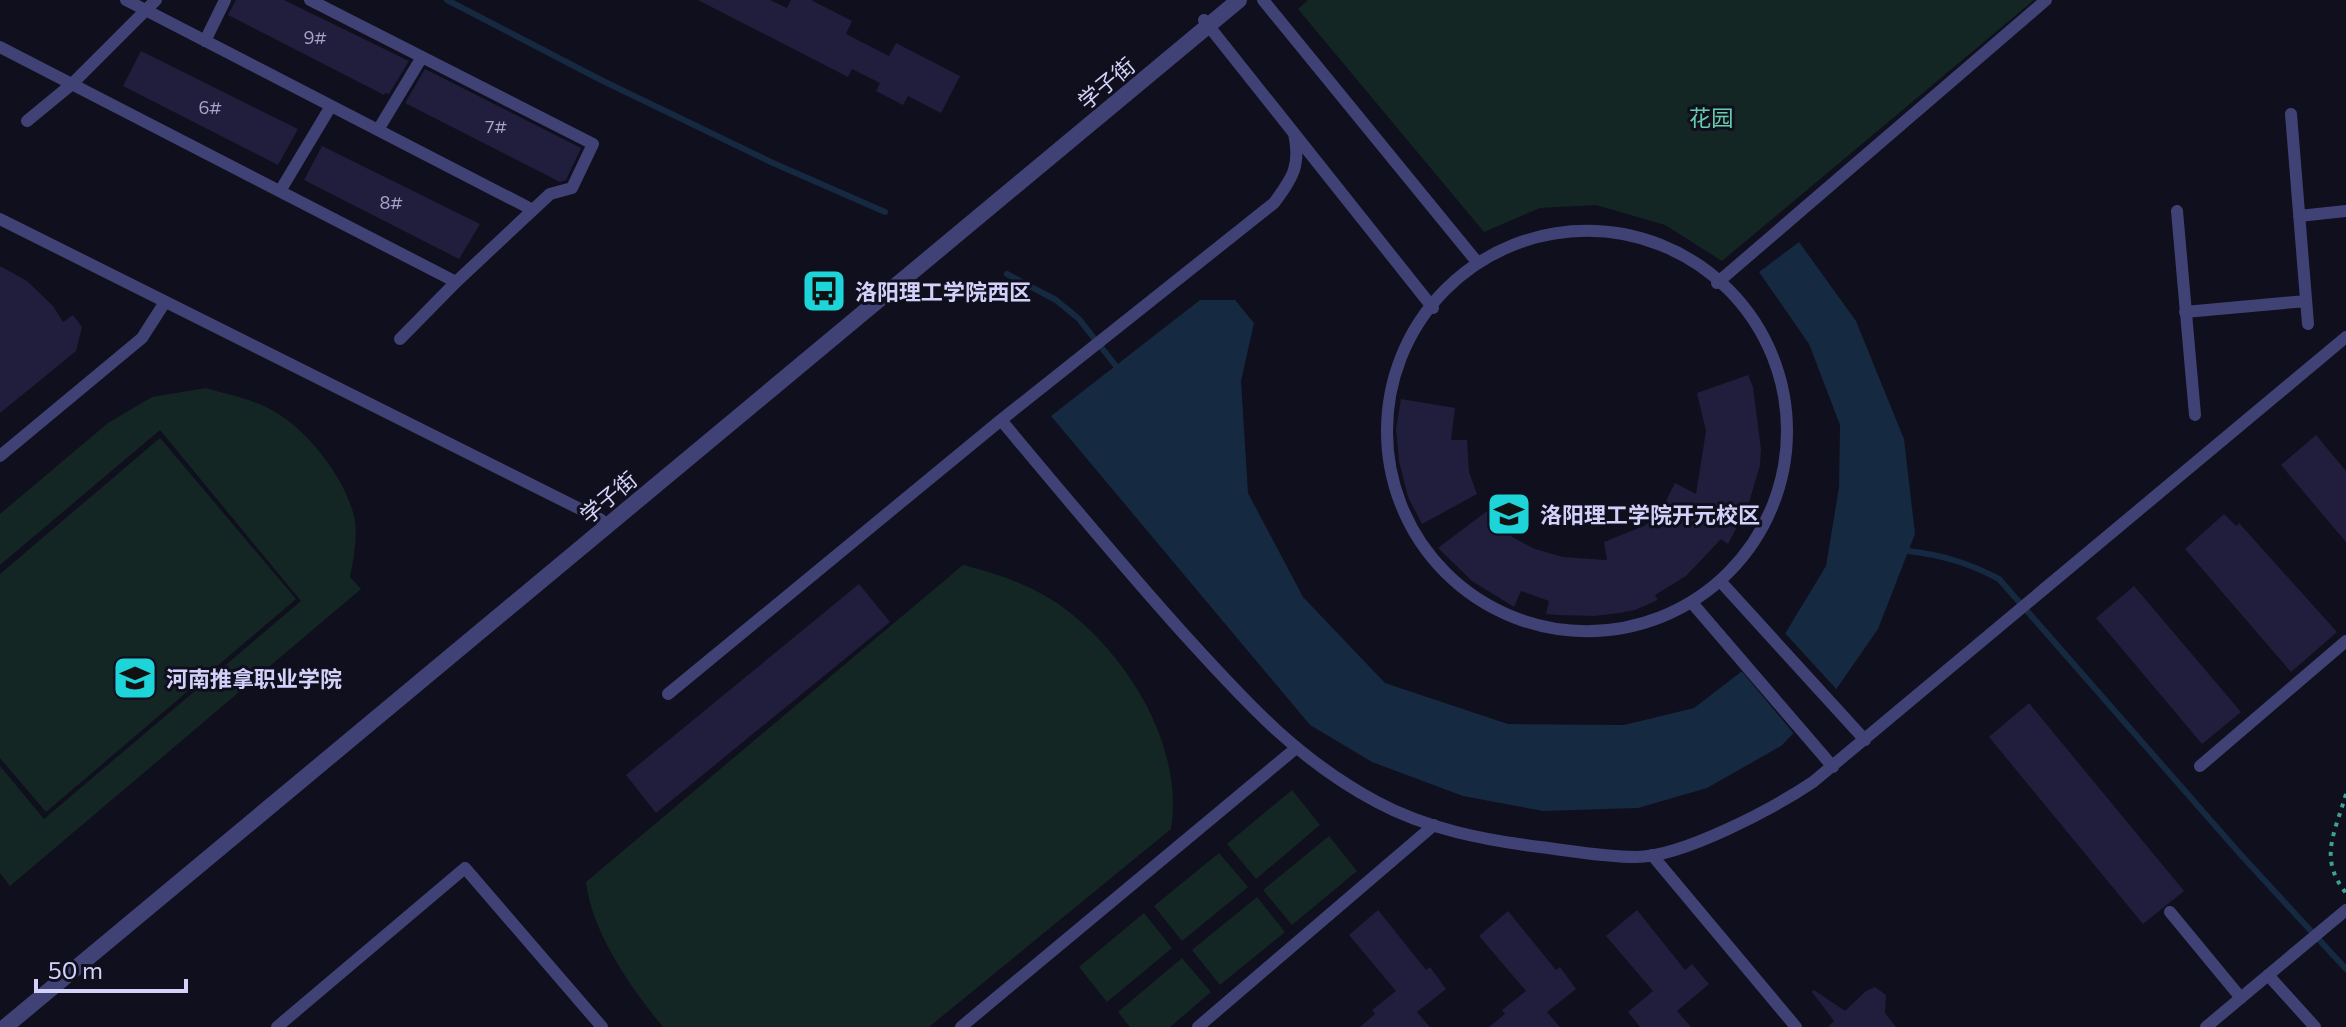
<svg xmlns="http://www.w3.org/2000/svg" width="2346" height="1027" font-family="Commissioner,'Noto Sans SC',sans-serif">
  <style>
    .green { fill: #132624 }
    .water { fill: #152941 }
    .pier { fill: #100f1d }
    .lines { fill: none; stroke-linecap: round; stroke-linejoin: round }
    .stream { stroke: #152941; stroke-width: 6 }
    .building { fill: #211d3c }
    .path { stroke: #3da194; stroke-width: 4; stroke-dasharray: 4 6; stroke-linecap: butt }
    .service { stroke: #404276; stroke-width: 12 }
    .tertiary { stroke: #404276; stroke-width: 16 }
    .labels { text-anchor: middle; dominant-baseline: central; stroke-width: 6; stroke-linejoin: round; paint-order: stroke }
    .number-label { font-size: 18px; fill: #a6a4ca }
    .street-label { font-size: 22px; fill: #d3d1f9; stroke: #100f1d }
    .park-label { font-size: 22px; fill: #67cead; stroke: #100f1d }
    .poi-label { font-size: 22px; font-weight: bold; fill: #d3d1f9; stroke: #100f1d; text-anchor: start }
  </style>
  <rect width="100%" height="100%" fill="#100f1d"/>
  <path class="green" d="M1308,0h726l-312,261 -57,-36 -69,-20 -56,3 -56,24 -186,-223z
    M206,388c19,6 42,10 60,19 37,17 78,68 88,109 4,20 0,41 -4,61l11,12 -351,297 -10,-13v-107l44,53 257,-218 -141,-171 -160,135v-51l108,-91 44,-26z
    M160,438l136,161 -250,213 -46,-54v-184z
    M963,565c36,9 71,21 101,43 64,48 120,138 107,221l-242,198h-266c-32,-39 -71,-94 -77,-145z
    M1292,790l28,35 -64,54 -29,-35z
    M1329,836l28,35 -65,54 -29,-35z
    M1219,853l29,34 -66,54 -28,-35z
    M1257,897l28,35 -65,53 -28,-35z
    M1144,913l28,35 -65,54 -28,-35z
    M1182,958l29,34 -41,35h-40l-12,-15z"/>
  <path class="water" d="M1799,242l57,79 48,118 11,95 -37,95 -43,62 -54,55 -74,42 -69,20 -95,3 -80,-15 -91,-34 -62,-37 -259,-309 149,-116h35l19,23 -13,58 7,112 55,104 82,86 123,41 116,1 70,-17 86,-66 46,-76 13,-79 1,-62 -31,-81 -50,-72z"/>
  <path class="pier" d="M1782,630l57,62 -44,43 -55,-66 37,-30z"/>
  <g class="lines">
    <path class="stream" d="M447,0l154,80 172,83 112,49
      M1007,274l49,26 23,19 37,47
      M1908,551c34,4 61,12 91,28l242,276 105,114"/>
  </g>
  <path class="building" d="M236,0h48l125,61 -20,33 -4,-1 -1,2 -156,-80z
    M698,0h72l17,8 4,-8h20l41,21 -6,13 43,22 7,-13 64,33 -19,37 -33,-17 -5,9 -27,-14 4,-8 -28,-14 -4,8z
    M141,51l157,78 -20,36 -155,-79z
    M425,69l156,79 -15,32 -6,2 -155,-79z
    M322,146l158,78 -21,35 -155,-79z
    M0,266l27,15 26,25 10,16 10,-7 9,12 -6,24 -76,62z
    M1748,375l5,12 8,62 -1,16 -12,41 -20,38 -7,-5 -35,37 -31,19 3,5 -23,10 -16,3 -25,3 -35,-1 -13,-1 3,-13 -28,-10 -7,16 -42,-26 -34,-33 49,-37 25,26 23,12 28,8 44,3 -3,-18 40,-16 14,-10 17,-33 21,11 10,-63 -9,-38z
    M1401,399l54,9 -4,32h16l2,32 8,22 -55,30 -14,-27 -9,-36 -3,-32z
    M2316,435l30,36v71l-65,-77z
    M2224,514l12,12 3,-3 98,109 -46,40 -106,-123z
    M859,584l31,38 -234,191 -30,-38z
    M2134,586l107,126 -39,32 -106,-126z
    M2029,703l155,188 -41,33 -154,-187z
    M1378,910l48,60 4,-3 16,22 -29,23 13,15h-70l15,-13 -3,-4 24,-19 -47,-56z
    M1637,910l48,60 7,-6 17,20 -32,27 14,16h-51l-12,-15 25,-21 -47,-55z
    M1508,911l48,59 4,-3 16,22 -29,23 13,15h-71l16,-13 -3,-4 24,-19 -47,-55z
    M1875,987l11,8 -1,18 11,14h-68l6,-6 -22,-29 2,-2 31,21 21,-20z"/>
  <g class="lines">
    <path class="path" d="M2346,794c-11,39 -28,64 0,99"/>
    <path class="service" d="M126,0l407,210
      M310,0l283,144 -21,44 -22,6 -94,88
      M1263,0l214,262
      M1204,20l229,288
      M205,41l20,-41
      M0,47l456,235 -56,57
      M2291,114l17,210
      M27,121l45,-37 84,-84
      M378,130l44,-73
      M280,191l51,-85
      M2177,211l18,204
      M2299,216l47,-5
      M0,219l600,300 8,7
      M1387 431a200 200 0 1 1 400 0a200 200 0 1 1-400 0Z
      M1717,283l329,-283
      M2185,312l121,-11
      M1001,420c60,72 119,143 181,212 61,67 114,127 195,170 50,27 107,38 163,45 32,4 64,10 96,10 47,0 138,-49 177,-75l533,-445
      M0,456l142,-118 23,-36
      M1721,582l144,158
      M1693,604l140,163
      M668,694l333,-274 273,-217c19,-26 27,-37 20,-70
      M2200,766l146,-125
      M1652,855l144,172
      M2170,912l71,86
      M2268,975l47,52
      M277,1027l188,-159 137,159
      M961,1027l334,-278
      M1198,1027l236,-202
      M2206,1027l140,-117"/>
    <path class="tertiary" d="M5,1027l1234,-1027"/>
  </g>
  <defs>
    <g id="bus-square" transform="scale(2.3)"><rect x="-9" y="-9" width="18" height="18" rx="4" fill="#1dd4d9" stroke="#100f1d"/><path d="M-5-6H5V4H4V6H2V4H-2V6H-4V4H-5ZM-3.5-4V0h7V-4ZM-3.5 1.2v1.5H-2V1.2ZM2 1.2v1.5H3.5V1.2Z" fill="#111"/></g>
    <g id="university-square" transform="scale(2.3)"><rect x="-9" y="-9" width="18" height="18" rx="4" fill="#1dd4d9" stroke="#100f1d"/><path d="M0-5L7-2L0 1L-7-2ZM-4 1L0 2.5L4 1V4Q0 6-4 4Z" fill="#111"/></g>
  </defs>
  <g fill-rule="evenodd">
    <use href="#bus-square" x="824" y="291"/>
    <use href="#university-square" x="1509" y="514"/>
    <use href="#university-square" x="135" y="678"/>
  </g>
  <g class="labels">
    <g class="number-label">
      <text x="315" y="37">9#</text>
      <text x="210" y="107">6#</text>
      <text x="496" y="126">7#</text>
      <text x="391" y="202">8#</text>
    </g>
    <g class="street-label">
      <text transform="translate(1106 83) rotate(-40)">学子街</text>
      <text transform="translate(608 497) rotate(-40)">学子街</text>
    </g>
    <g class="park-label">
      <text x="1711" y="117">花园</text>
    </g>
    <g class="poi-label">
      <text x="855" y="291">洛阳理工学院西区</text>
      <text x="1540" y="514">洛阳理工学院开元校区</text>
      <text x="166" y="678">河南推拿职业学院</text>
    </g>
  </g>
  <path d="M36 979v12h150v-12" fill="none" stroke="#d3d1f9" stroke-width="4"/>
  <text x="48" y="979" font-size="24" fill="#d3d1f9" stroke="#100f1d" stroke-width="6" paint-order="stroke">50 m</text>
</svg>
